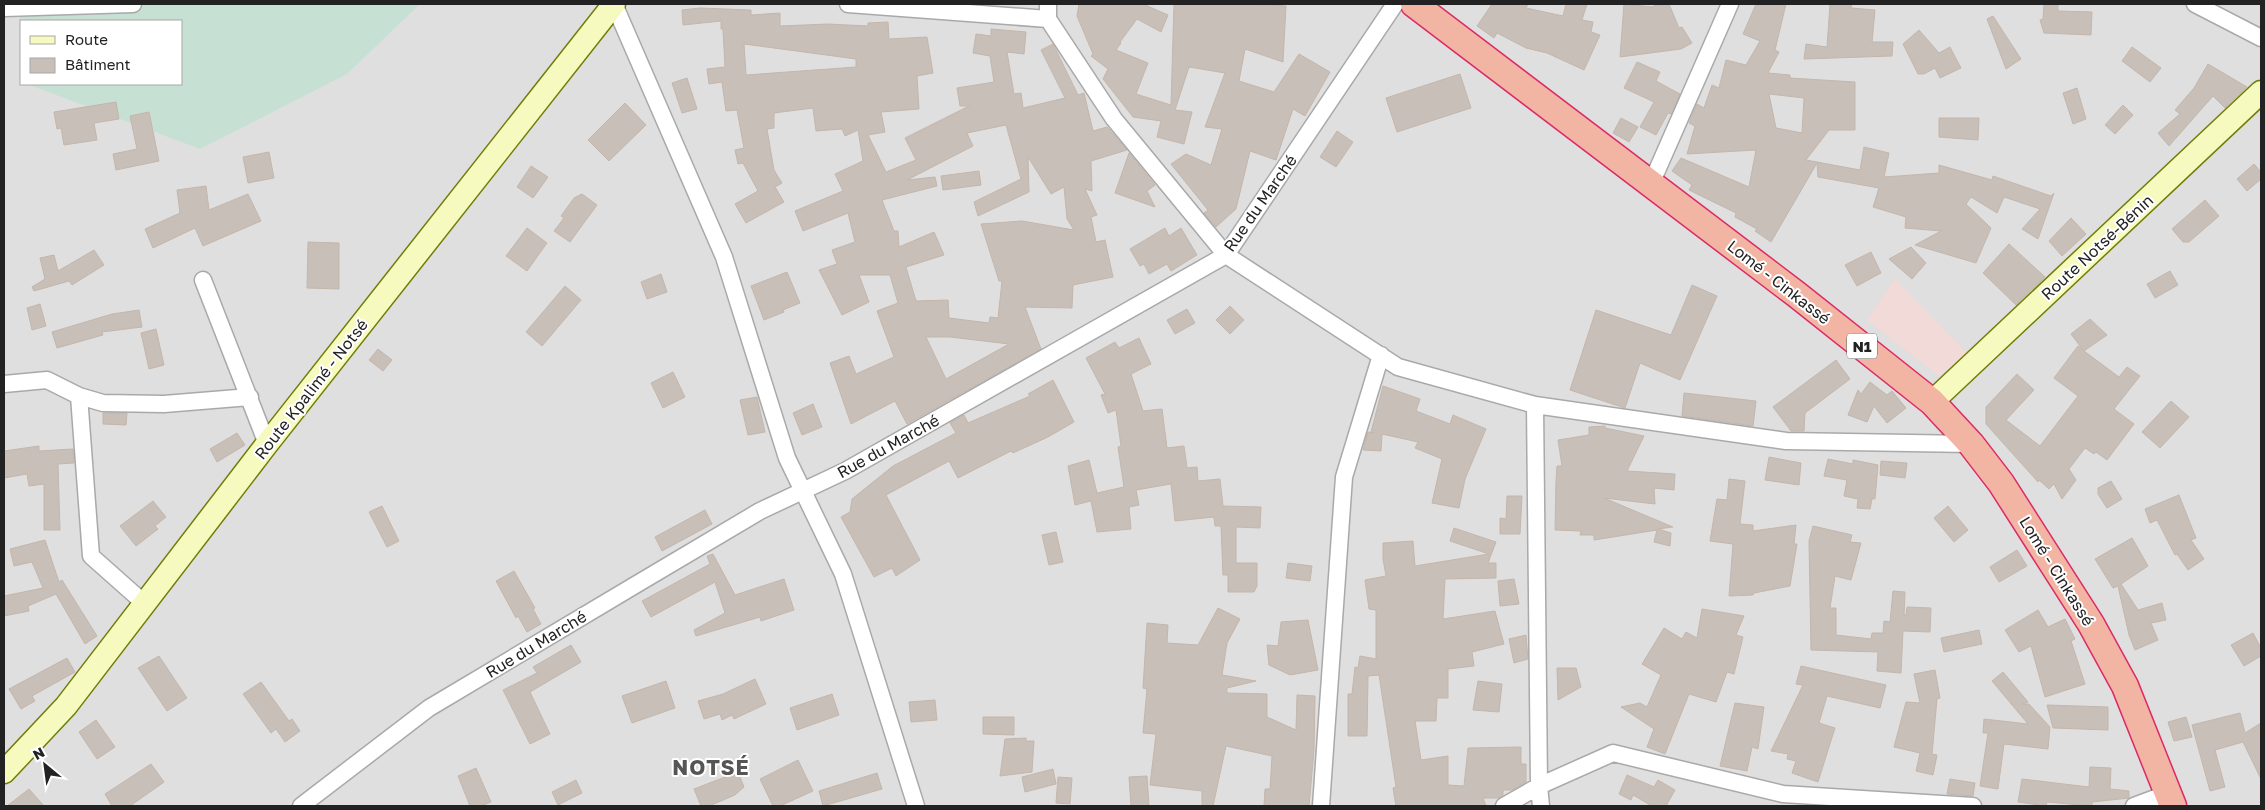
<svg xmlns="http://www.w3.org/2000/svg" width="2265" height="810" font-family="'Golos Text',sans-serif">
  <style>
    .residential { fill: #e0dfdf; fill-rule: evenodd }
    .commercial { fill: #f2dad9 }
    .wetland { fill: #c6e0d4 }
    .building { fill: #c7bfb8; stroke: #c4b6ab; fill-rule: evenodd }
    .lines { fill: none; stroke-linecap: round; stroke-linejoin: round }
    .minor-casing { stroke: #a9a9a9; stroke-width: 19 }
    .secondary-casing { stroke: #707d05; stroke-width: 25 }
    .trunk-casing { stroke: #dc2a67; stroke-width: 29 }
    .minor { stroke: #fff; stroke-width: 16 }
    .secondary { stroke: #f7fabf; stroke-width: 22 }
    .trunk { stroke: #f2b4a3; stroke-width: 26 }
    .labels { text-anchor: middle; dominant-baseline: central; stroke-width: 4; stroke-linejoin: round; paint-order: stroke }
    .shield { fill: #fff; stroke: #646464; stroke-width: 1 }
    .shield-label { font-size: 15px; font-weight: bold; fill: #222 }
    .street-label { font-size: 16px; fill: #222; stroke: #fff }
    .district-label { font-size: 21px; font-weight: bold; letter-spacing: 1px; fill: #555; stroke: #fff }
  </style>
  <rect width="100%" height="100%" fill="#f2efe9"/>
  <path class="residential" d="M4,4h2257v802h-2257zM21,21h160v63h-160z"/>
  <path class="commercial" d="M1895,279l72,74 -28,23 -72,-56z"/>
  <path class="wetland" d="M19,4h401l-73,70 -147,75 -173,-65h154v-63h-160v19z"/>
  <path class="building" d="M1079,4h64l25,11 -7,17 -24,-13 -17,23 1,1 -5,7 32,13 -12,31 35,11 3,-101h80l32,2 -3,56 -38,-13 -6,32 35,11 25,-38 31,18 -25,44 -12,-7 -17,51 -26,-9 -14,58 -20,18 -12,-14 4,-3 -37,-46 15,-10 25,11 11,-36 -17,-2 20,-54 -36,-6 -14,43 17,2 -8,32 -27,-7 4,-16 -28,-4 -30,-38 5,-10 -17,-13 2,-2 -16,-38z
    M1492,4h36l-2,4 37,8 3,-12h21l-5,16 11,2 -2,10 9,3 -16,35 -37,-17 -21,-5 -29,-15 -3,5 -17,-12z
    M1624,4l28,3 7,-3h10l10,24 3,-1 10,16 -11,6 -61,8z
    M1756,4h30l-11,46 4,2 -11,21 22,2v3l65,4v48h-26l-23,30 54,10 4,-23 25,6 -5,24 55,-4v-8l53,15 1,-4 58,20 3,-3 -16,46 -16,-10 18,-20 -36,-12 -7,16 -26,-16 -5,7 25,24 -15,35 -61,-18 26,-14 -36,-3 1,-11 -33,-10 6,-19 -61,-11 -1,-14 -46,79 -16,-11 2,-2 -22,-12 1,-4 -47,-23 3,-5 -20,-14 9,-13 68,29 7,-37 -69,4 8,-28 -6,-3 8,-19 7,4 8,-23 7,3 7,-28 20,5 14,-24 -17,-7zM1769,94l35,4 -2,35 -26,-5z
    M1830,4h22l-1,4 24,2 -3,32h21l-1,14 -88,3 2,-15 21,3z
    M2044,4h14v7l34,1 -1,23 -47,-2 -4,-13 3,-1z
    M700,8l51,2v5l29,-2v13l48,-2 40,2v-3l20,-1 1,17 38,-2 6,36 -16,3 2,33 -38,3 4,20 -17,3 18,37 30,-12 -11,-22 64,-32h-9l-3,-18 37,-6 -4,-26 -17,-3 3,-19 15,2v-7l35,3 -2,22 -17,-2 7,42 7,-1 2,15 42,-10 -24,-48 12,-6 25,51 6,-2 9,38 14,-4 20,23 -36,11 1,30 -7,-2 12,26 -6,2 5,25 9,-2 8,37 -40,8 -1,23 -47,-1 16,42 -102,57 -32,18 -12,-23 -44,23 -21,-61 19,-7 7,18 38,-17 -17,-46 21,-8 -8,-28h-31l10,27 -27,13 -23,-45 18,-6 -5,-14 23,-8 -7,-29 -45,18 -8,-20 48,-20 -8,-17 28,-13 -5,-31 -13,6 -3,-7 -26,2 -3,-23 -39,5v15l-7,1 7,41 8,13 -7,4 9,15 -38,21 -11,-19 23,-13 -15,-28 -5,1 -3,-14 9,-2 -7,-38 -11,1 -4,-29 -13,2 -2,-15 18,-2 -2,-38h-2v-8l-38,4 -1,-15zM744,44l112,15v8l-110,8zM1006,125l15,54 -47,23 4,14 51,-24 -1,-35 23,37 13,-7 3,32 7,11 -52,-9 -41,3 18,57h3l-4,37 -8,-1 -1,6 -40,-5 -1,-18 -32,1 -10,-34 38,-12 -10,-23 -35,15 -1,-16h-4l-12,-31 55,-14 -2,-9 -28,3 66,-34 -6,-13zM926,337h24l59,7 -63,35z
    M1993,16l28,43 -15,10 -19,-50z
    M1919,30l20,23 11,-6 11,21 -21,10 -5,-10 -11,6h-6l-15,-30z
    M2132,47l29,21 -11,14 -28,-21z
    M1637,62l23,10 -4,9 24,13 -9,20 -3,-1 -12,22 -16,-8 14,-25 -30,-14z
    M2208,64l39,23 -22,21 -12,-12 -44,50 -11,-13 22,-19 -5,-4 19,-22z
    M1460,74l11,34 -74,24 -11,-34z
    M687,78l10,31 -15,4 -10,-30z
    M2077,88l9,31 -13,5 -10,-31z
    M116,102l3,17 -25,4 3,17 -33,5 -3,-17 -4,1 -3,-17z
    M625,103l21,22 -37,36 -21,-21z
    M2123,105l10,10 -18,19 -10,-9z
    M149,112l10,49 -43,9 -3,-16 24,-5 -7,-33z
    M1621,118l17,9 -9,15 -16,-9z
    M1939,118h40l-1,22 -39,-3z
    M1337,131l16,11 -17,25 -16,-10z
    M269,152l5,26 -26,5 -5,-26z
    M1129,153l26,32 -8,6 8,16 -40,-14z
    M2254,164l7,8v7l-14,12 -10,-12z
    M531,166l17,11 -15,21 -16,-11z
    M979,171l2,14 -38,5 -2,-14z
    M206,186l3,24 39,-16 13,27 -58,25 -8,-18 -42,20 -8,-19 35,-16 -3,-23z
    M582,194l15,11 -27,37 -16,-11 10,-13 -3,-2 13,-18z
    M2205,200l14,16 -30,26h-6l-11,-13z
    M2071,218l15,16 -24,22 -13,-15z
    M527,228l20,15 -20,28 -21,-15z
    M1165,228l4,8 12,-8 16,27 -26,16 -4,-7 -18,10 -5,-10 -4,2 -10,-17z
    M308,242l31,1v46l-32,-1z
    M2009,244l36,33 -29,28 -33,-32z
    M1911,247l15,16 -14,16 -23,-20z
    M94,250l10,15 -32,20 -3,-4 -35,10 -2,-4 13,-8 -5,-21 14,-3 4,16z
    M1871,252l10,21 -24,13 -12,-21z
    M2170,271l8,14 -23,13 -8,-14z
    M787,272l13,31 -17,7 1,2 -20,8 -13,-34z
    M661,274l6,18 -20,7 -6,-17z
    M1692,285l25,11 -37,84 -40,-17 -15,45 -55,-18 26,-80 75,25z
    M565,286l16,14 -39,46 -16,-14z
    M40,304l6,22 -14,4 -5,-22z
    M1230,306l14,14 -14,14 -14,-14z
    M1187,309l8,14 -20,11 -8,-14z
    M139,310l3,17 -40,5 1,3 -46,13 -5,-16 60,-18z
    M2090,319l17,16 -23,16 35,26 8,-10 13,9 -26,33 20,15 -27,36 -11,-8 -2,2 -9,-6 -16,21 7,11 -14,19 -8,-15 -5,5 -10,-9 -1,2 -52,-58v-17l31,-33 17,16 -28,30 34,26 38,-50 -24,-18 24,-32 5,4 -12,-16z
    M156,329l8,36 -15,4 -8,-36z
    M1139,338l12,26 -20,10 12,37 19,-2 5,39 17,-2 3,22 10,-1 1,14 22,-2 3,27 38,1 -1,21 -24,-1v36h21v23l-3,6h-26v-17h-5l-2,-49h-6l-1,-9 -39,4 -4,-37 -35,6 3,15 -10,2 2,22 -34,3 -6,-31 -16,4 -7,-39 21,-6 8,33 27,-6 -6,-40 3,-1 -5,-36 -8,3 -7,-18 4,-1 -19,-36 29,-16 4,6z
    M378,349l14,11 -9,11 -14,-11z
    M1836,360l14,19 -45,34 -1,18h-13l-18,-24z
    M673,372l12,25 -22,11 -12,-25z
    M1053,380l21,42 -26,15 -35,16 -2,-2 -53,27 -9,-17 -63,34 34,65 -24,16 -4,-8 -18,9 -33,-60 9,-5 2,-13 41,-33 63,-33 -6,-10 14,-8 4,8 62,-27 -2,-2z
    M1870,382l17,13 5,-4 14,17 -19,15 -13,-17 -7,16 -19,-7 10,-25 3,4z
    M1383,386l37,13 -4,12 34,13 3,-9 33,14 -21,50 -6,29 -27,-5 10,-44 -27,-11 3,-6 -36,-8 -1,17 -18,-1 5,-18 6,1 -3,-1z
    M1684,393l72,8 -3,25 -71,-10z
    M757,397l8,35 -17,3 -8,-35z
    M2171,401l18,16 -29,31 -18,-16z
    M813,404l9,23 -20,8 -9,-22z
    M103,413h24l-1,12 -23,-1z
    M1605,426v2l39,8 -17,35 48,3 -1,16 -20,-2 1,16 -51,-6 69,29 -15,2 13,4 -1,13 -16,-4 3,-12 -63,10v-5h-14l1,-4 -26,-1 1,-49 1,-15h5l-4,-26 31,-5v-8z
    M237,433l8,12 -28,17 -7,-13z
    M39,446v5l34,-2 1,14 -16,1 2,66h-16v-46l-15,2 -2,-12 -23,4v-27z
    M1769,457l32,6 -2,22 -34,-5z
    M1828,459l25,5v-4l25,5 -3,34h-3l-2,10 -13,-1 1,-9 -14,-3 3,-16 -23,-4z
    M1881,461l26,2 -2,15 -25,-3z
    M1729,479l16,2 -5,43 13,1v6l43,-6 -2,19h3l-7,42 -36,7 -1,2 -24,1 4,-52 -23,-3 7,-42 10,1z
    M2111,481l11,18 -15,9 -9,-14v-6z
    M2179,495l17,43 -5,2 13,19 -16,11 -11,-16 -2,1 -18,-35 -7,3 -5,-14z
    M1507,496h15l-2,38h-20v-16l6,1z
    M153,501l13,16 -11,9 3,3 -22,17 -16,-20z
    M382,506l17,35 -12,6 -18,-35z
    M1948,506l20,24 -14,12 -20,-24z
    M705,510l7,14 -50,27 -7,-14z
    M1813,526l39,9 -2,7 11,1 -10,37 -16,-4 -5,32h6v27l35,4 1,-6h11l1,-12 6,1 3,-31 12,1 -1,23h2l1,-8 24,1 -1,24 -27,-1 -2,42 -24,-2 1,-19 -67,-2 -2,-109z
    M1454,528l42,14 -8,21h8v15l-51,1 -2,40 52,-8 9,33 -32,8 2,14 -26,3v29h-11l-1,23h-21l6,39 27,-4v29l16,1 4,-38 53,-1v17h5v18l-14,8h-9v5l-4,3h-16l3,8h-90l-3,-18 3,-1 -17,-112 -11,1 -1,60h-19v-42h4l3,-27 3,1 2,-12 16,3v-49l-7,-1 -4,-29 21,-4 -3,-17v-16l30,-2 2,25 74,-12 -39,-13z
    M1056,532l7,30 -14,3 -7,-30z
    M2132,538l16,28 -27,18 17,26 24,-7 4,17 -15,3 7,17 -23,10 -6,-15 -11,-49 -5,2 -18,-29z
    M45,540l14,42 3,-2 35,56 -12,8 -29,-50 -28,12 1,5 -25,5v-20l39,-8 -11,-26 -18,4 -4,-17z
    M2017,550l10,16 -28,16 -9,-15z
    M713,554l22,41 49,-16 10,31 -33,11 -1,-4 -64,19 -2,-6 31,-17 -10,-31 -64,35 -9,-16 68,-37 -3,-8z
    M1288,563l24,3 -2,15 -24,-3z
    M514,571l21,37 -2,1 8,15 -14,8 -9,-16 -2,2 -20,-37z
    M1514,579l5,25 -19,2 -2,-25z
    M1218,608l22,11 -13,24 -5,32 34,6 -29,7v5l40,1v23l29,13 1,-35 18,1 -1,54 -5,56h-45l1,-17h5l2,-33 -46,-10 -13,60h-11v-15l-52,-6 6,-51 -13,-1 4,-44 -4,-1 4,-65 21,2 -1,18 31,2z
    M1702,609l42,7 -8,19 7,2 -9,37 -7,-2 -11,30 -27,-8 -24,60 -18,-7 7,-18 -33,-22 19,-4 7,4 14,-32 -19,-11 22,-36 18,11 4,-7 11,6z
    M2038,610l10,17 17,-8 10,20 -4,2 14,43 -40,13 -14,-51 -12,6 -14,-22z
    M1308,620l10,50 -28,5 -21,-10 -2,-20 11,1 3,-24z
    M1979,630l3,14 -38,8 -3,-14z
    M2253,633l8,15v8l-17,10 -13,-21z
    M1526,635l2,24 -14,4 -5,-24z
    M571,645l10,17 -51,30 20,42 -20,10 -27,-54 34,-17 -4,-6z
    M159,656l28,42 -20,13 -29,-43z
    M67,658l8,14 -43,24 3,5 -14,8 -12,-20z
    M1801,666l85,19 -6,23 -53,-12 -8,27 16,5 -17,54 -26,-9 4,-12 -9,-2 1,-5 -17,-3 32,-66 -7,-1z
    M1557,668h19l5,19 -23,13z
    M1935,670l5,28 -3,1 -5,55 5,1 -4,20 -17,-4 4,-18 -26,-6 12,-45 14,1 -6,-29z
    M2003,672l25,30 -6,2h7l21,23 -2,22 -44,-5 -6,45 -18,-3 8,-53h-5l1,-14 44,5 -36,-43z
    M755,679l11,25 -32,15 -2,-4 -10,5 -2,-6 -16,5 -6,-18 25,-7z
    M666,681l9,27 -43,15 -10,-27z
    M1478,681l24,3 -3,28 -26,-2z
    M261,682l28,39 3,-2 8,12 -15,11 -9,-13 -5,4 -28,-39z
    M832,694l7,21 -42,15 -7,-22z
    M935,700l2,20 -26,2 -2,-20z
    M1735,703l29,4 -6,42 -6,-2 -5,24 -27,-5z
    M2047,705l61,2v23l-55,-2z
    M2240,713l5,20 16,-10v56l-18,-37 -28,8 10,37 -15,4 -18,-66z
    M983,717h31v18l-31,-1z
    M2186,717l6,20 -18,4 -6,-19z
    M96,720l19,27 -18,12 -18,-27z
    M1026,738v3h8l-2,31 -32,4 5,-37z
    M798,760l15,31 -33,15h-7l-13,-27z
    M151,764l13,18 -34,24h-18l-7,-12z
    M2090,767l21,1 -1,21 19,2v7l-37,4v4l-45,-4 -1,4 -28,-4 4,-23 67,8z
    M476,768l15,34 -10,4h-11l-12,-30z
    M1053,769l3,15 -31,8 -3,-15z
    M738,772l6,15 -9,8 -26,11h-8l-7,-17z
    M877,773l5,16 -59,17 -4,-15z
    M1627,775l27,12 4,-7 17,10 -9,16h-14l-19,-11 -2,5 -12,-6z
    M1147,776l2,30h-18l-2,-29z
    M1058,777l14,1 -2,26 -14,-1z
    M1950,779l25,4 -2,13 -26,-2z
    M576,780l6,13 -24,12 -6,-13z
    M29,789l15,17h-37z"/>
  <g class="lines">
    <g class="minor-casing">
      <path id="minor" d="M614,4l110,253 63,201 56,116 73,232
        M848,4l200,15
        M1048,4v15l66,100 112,136 172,112 137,38 251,36 185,3
        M2195,4l66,34
        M4,8l129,-4
        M1651,184l79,-180
        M203,280l64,164
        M4,384l43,-4 32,16 24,7 61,1 86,-7
        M79,396l12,160 53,47
        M1535,405l4,381 2,20
        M301,806l128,-98 213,-127 118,-70 85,-40 381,-216 169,-251
        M1321,806l23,-329 37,-122
        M1504,806l35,-20 74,-33 170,41 190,12
        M2134,806l35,-13"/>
    </g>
    <g class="secondary-casing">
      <path id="secondary" d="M1932,402l329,-310
        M4,772l62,-66 201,-262 347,-440"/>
    </g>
    <g class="trunk-casing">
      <path id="trunk" d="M1414,4l382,290 136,108 39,42 30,39 90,141 34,62 48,120"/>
    </g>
    <use href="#minor" class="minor"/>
    <use href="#secondary" class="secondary"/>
    <use href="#trunk" class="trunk"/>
  </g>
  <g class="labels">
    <rect class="shield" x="1847" y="333.5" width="30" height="25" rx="4"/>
    <g class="shield-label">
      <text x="1862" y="346">N1</text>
    </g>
    <g class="street-label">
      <text transform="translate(1260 203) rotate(-55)">Rue du Marché</text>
      <text transform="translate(2097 247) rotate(-43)">Route Notsé-Bénin</text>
      <text transform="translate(1779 282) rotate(38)">Lomé - Cinkassé</text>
      <text transform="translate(311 389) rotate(-52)">Route Kpalimé - Notsé</text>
      <text transform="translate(888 446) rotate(-29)">Rue du Marché</text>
      <text transform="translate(2057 571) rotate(58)">Lomé - Cinkassé</text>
      <text transform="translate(536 644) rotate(-31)">Rue du Marché</text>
    </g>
    <g class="district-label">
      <text x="711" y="767">NOTSÉ</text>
    </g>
  </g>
  <rect width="2265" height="810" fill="none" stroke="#222222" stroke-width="10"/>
  <rect x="20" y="20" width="162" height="65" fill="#ffffff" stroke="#a7a7a7"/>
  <rect x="30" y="36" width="25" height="8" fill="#f7fabf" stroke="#a7a7a7"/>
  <text x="65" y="45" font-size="15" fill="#222222">Route</text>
  <rect x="30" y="58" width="25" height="15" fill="#c7bfb8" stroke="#a7a7a7"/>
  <text x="65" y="70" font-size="15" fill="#222222">Bâtiment</text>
  <g transform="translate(45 765) rotate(331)" stroke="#ffffff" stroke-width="4" paint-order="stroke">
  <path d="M0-4L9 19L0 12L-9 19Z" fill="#222222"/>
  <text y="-8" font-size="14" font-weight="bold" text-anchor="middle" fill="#222222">N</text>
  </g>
</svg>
